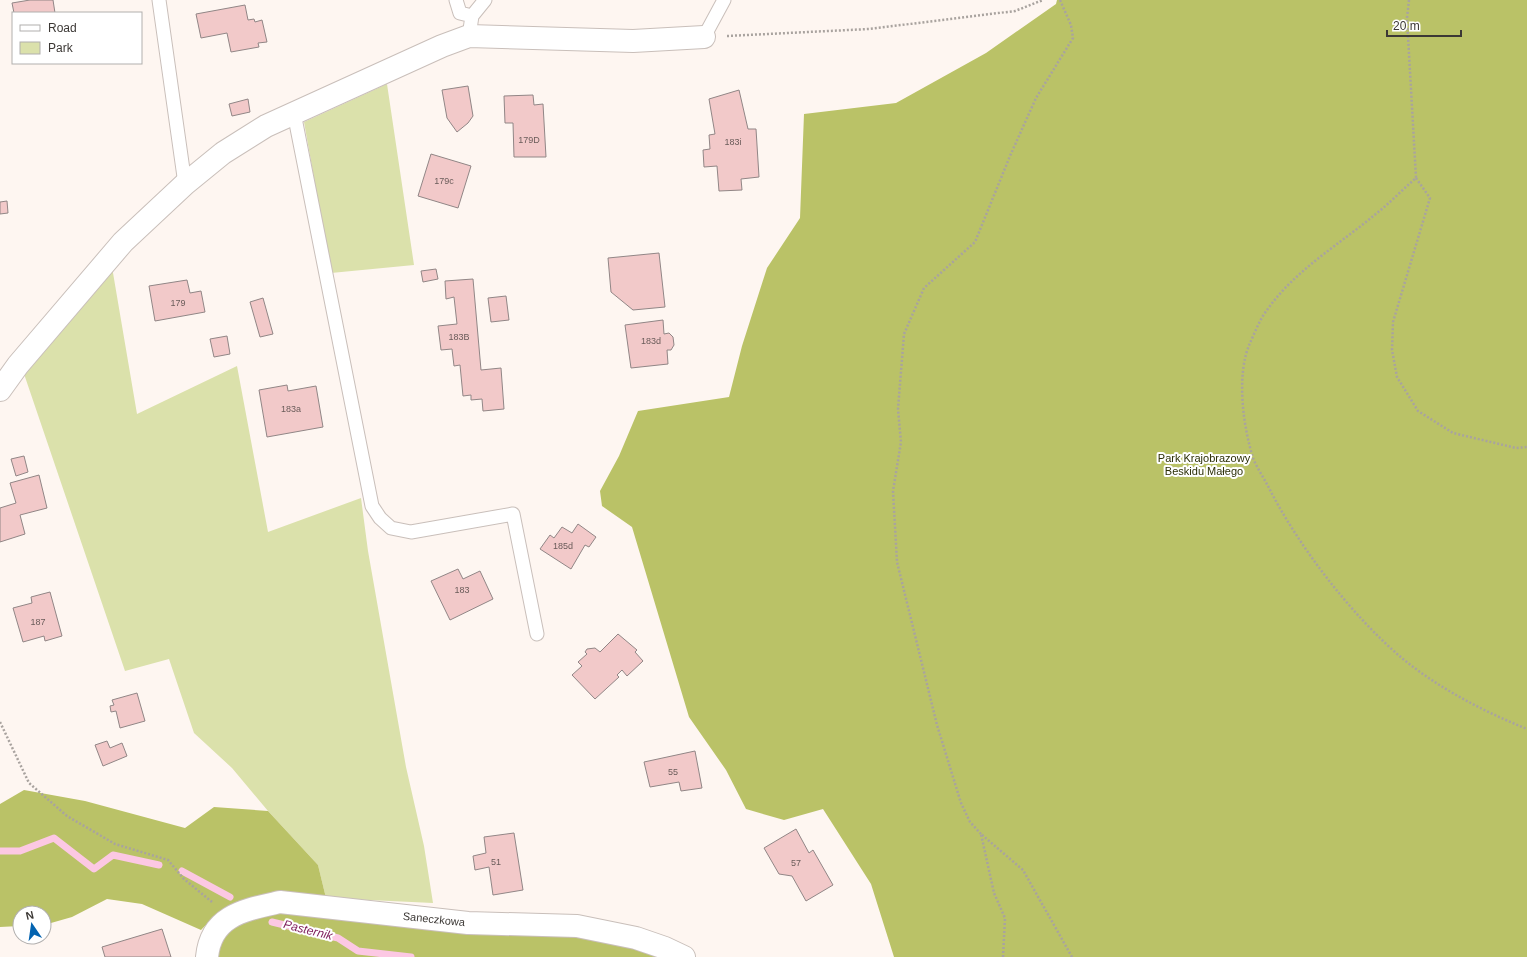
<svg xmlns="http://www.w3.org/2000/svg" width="1527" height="957" font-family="Arial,sans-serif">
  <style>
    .green { fill: #dbe1ab }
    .forest { fill: #bac267 }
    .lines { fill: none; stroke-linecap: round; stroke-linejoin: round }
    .stream { stroke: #fcc8e3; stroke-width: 7 }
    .building { fill: #f2c9c9; stroke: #918686 }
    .service-casing { stroke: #c9bfba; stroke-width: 15 }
    .minor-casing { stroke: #c9bfba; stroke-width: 24 }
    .path { stroke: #a9a39f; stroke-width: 2.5; stroke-dasharray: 2 2; stroke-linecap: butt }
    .service { stroke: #fff; stroke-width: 13 }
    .minor { stroke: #fff; stroke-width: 22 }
    .labels { text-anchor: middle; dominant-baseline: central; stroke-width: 4; stroke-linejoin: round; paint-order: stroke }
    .number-label { font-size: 9px; fill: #6a5c5a }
    .park-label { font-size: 11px; fill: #2c2f07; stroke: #fff }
    .street-label { font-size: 11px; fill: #3c3835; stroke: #fff }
    .water-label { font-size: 12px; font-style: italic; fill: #7e1d5b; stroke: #fff }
  </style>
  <rect width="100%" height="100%" fill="#fef6f1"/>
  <path class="green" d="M387,84l27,181 -83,8 -27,-151z
    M112,267l25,147 100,-48 31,166 93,-34 7,53 38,216 18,79 9,57 -107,-5 -8,-33 -50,-54 -36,-43 -38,-35 -25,-74 -44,12 -103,-303z"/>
  <path class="forest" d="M1057,0h470v957h-633l-23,-73 -48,-75 -39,11 -38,-11 -20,-39 -37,-53 -57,-190 -30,-21 -2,-15 19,-35 19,-45 91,-14 13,-51 25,-78 33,-50 4,-104 92,-11 90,-50 70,-49z
    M24,790l61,11 100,27 29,-21 54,4 50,54 8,33c-26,0 -79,-5 -100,9 -10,6 -17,15 -25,23l-59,-26 -35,-5 -35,18 -28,8v-12h-24v13l-20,1v-123z
    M263,911l281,19 129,27h-460l8,-27z"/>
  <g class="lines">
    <path class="stream" d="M0,851h20l34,-13 40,31 19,-14 46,10
      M182,871l48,26
      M272,922l66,16 20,13 53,6"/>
  </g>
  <path class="building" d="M30,0h23l2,13h-41l-2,-10z
    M245,5l3,15 6,-1 1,3 7,-2 5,22 -9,1 1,4 -28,5 -4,-19 -26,5 -5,-24z
    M468,86l5,30 -5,7 -11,9 -10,-14 -5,-28z
    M739,90l9,39h8l3,48 -18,2 1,11 -23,1 -2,-25 -13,1 -1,-17 7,-1 -1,-14 6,-1 -6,-35z
    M533,95l1,10 9,-1 3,53h-32l-1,-34h-8l-1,-27z
    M248,99l2,13 -18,4 -3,-12z
    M431,154l40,12 -13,42 -40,-12z
    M7,201l1,12 -8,1v-12z
    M659,253l6,54 -32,3 -22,-18 -3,-34z
    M436,269l2,10 -15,3 -2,-11z
    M473,279l8,91 20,-2 3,41 -21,2 -1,-12 -11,1v-5l-8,1 -3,-31 -6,1 -2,-17 -11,1 -3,-24 19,-2 -3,-27 -8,2 -1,-18z
    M187,280l3,13 11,-2 4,21 -50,9 -6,-35z
    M506,296l3,24 -18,2 -3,-24z
    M263,298l10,36 -13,3 -10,-35z
    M663,320l1,14 5,-1 4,4 1,8 -3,5h-4l1,14 -37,4 -6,-43z
    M227,336l3,18 -16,3 -4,-18z
    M287,385l1,6 28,-5 7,41 -56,10 -8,-47z
    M24,456l4,16 -12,4 -5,-17z
    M39,475l8,33 -27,7 5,19 -25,8v-34l16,-5 -6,-20z
    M578,524l18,13 -7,10 -4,-2 -14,24 -31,-20 10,-14 4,3 8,-11 10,6z
    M458,569l5,10 17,-8 13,28 -43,21 -19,-39z
    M50,592l12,44 -17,5 -1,-5 -21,6 -10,-34 19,-5 -1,-6z
    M618,634l19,16 -2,2 8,9 -16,15 -5,-6 -5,5 2,2 -24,22 -23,-24 10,-9 -4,-4 9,-8 -2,-2 2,-3 8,-1 5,4z
    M137,693l8,28 -25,7 -4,-17 -5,1 -1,-6 4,-1 -2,-5z
    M107,741l3,7 12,-5 5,13 -24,10 -8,-21z
    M695,751l7,37 -21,3 -2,-9 -29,5 -6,-25z
    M796,829l13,24 4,-3 20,35 -27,16 -14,-25 -13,-2 -15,-26z
    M514,833l9,57 -30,5 -4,-28 -14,3 -2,-14 13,-3 -2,-16z
    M162,929l9,28h-66l-3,-10z"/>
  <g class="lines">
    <g class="service-casing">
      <path id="service" d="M159,0l26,184
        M456,0l4,13 12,3
        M469,36l3,-20 13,-16
        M704,37l20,-37
        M294,113c25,131 53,262 78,393l8,12 11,10 20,4 102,-18 24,120"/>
    </g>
    <g class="minor-casing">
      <path id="minor" d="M0,390l18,-25 105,-123 62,-58 38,-31 43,-27 176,-80 27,-10 164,5 71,-4
        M207,957c4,-42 38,-47 73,-55l188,21 109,3 59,12 29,10 19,9"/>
    </g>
    <path class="path" d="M1409,0l-2,18 9,160c-13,11 -25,24 -39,35 -37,31 -82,57 -110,97 -7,9 -12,22 -17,33 -14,31 -7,83 3,115 4,10 11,20 16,30 30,59 83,128 134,171 37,30 80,52 124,70
      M727,36l142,-7 146,-18 28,-11
      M1416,178l14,20 -37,124 -1,28 5,27 21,34 35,22 63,15 11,-1
      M0,722l29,61 38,33 48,28 53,16 16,19 28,23
      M981,834l-11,-12 -9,-19 -24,-78 -40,-163 -4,-71 8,-49 -3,-33 6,-75 20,-46 51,-46 35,-86 26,-58 37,-60 -2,-13 -11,-25
      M1003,957l2,-39 -11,-25 -13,-59 42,36 49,87"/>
    <use href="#service" class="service"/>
    <use href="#minor" class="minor"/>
  </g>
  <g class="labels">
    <g class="number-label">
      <text x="529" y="140">179D</text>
      <text x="733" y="142">183i</text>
      <text x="444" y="181">179c</text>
      <text x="178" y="303">179</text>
      <text x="459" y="337">183B</text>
      <text x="651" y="341">183d</text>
      <text x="291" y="409">183a</text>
      <text x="563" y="546">185d</text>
      <text x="462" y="590">183</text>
      <text x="38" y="622">187</text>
      <text x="673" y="772">55</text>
      <text x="496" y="862">51</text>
      <text x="796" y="863">57</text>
    </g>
    <g class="park-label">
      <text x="1204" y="458">Park Krajobrazowy<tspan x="1204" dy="13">Beskidu Małego</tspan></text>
    </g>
    <g class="street-label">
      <text transform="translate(434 919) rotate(6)">Saneczkowa</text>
    </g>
    <g class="water-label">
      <text transform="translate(308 930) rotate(14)">Pasternik</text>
    </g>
  </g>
  <rect x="12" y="12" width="130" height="52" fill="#ffffff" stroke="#b1afae"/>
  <rect x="20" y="25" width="20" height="6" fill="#ffffff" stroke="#b1afae"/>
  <text x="48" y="32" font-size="12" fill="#3c3835">Road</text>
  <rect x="20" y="42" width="20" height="12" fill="#dbe1ab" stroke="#b1afae"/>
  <text x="48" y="52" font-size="12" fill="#3c3835">Park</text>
  <g transform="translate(32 925) rotate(347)"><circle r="19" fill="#ffffff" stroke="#b1afae"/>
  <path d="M0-3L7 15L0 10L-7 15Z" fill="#0363b0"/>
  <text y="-6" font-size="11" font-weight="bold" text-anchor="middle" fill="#3c3835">N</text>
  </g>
  <path d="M1387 30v6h74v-6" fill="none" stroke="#3c3835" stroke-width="2"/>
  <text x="1393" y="30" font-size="12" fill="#3c3835" stroke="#ffffff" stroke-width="3" paint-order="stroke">20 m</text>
</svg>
